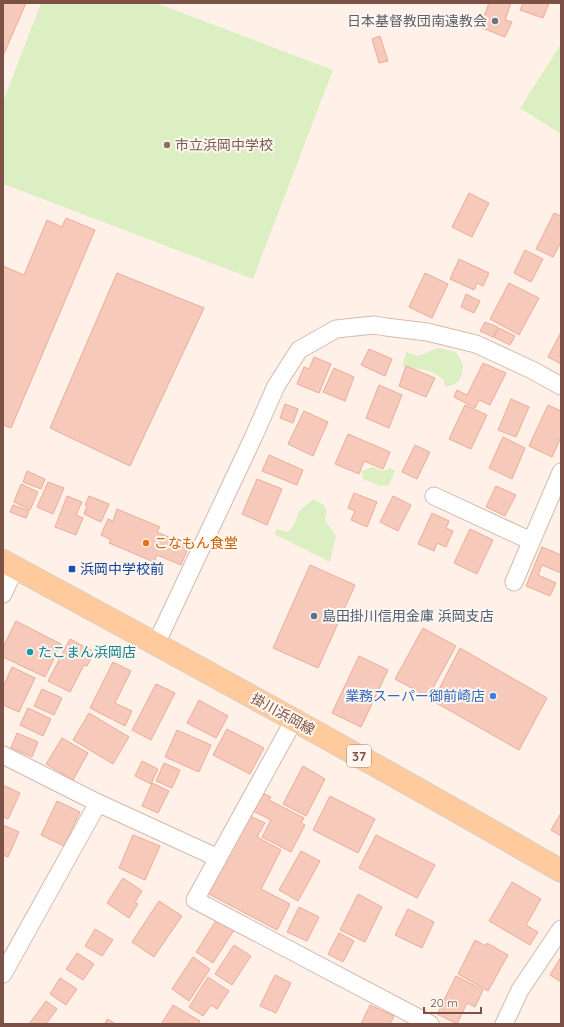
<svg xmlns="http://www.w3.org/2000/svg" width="564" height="1027" font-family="Quicksand,'Noto Sans JP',sans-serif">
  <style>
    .green { fill: #dbefc3 }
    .building { fill: #f7c9bb; stroke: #ecac99 }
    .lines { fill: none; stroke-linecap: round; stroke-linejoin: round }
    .street-casing { stroke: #d5b9ad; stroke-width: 19 }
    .primary-casing { stroke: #dacfcb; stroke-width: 24 }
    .street { stroke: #fff; stroke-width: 17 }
    .primary { stroke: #ffcb9d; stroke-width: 22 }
    .worship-dot { fill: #6b7280; stroke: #fff6ef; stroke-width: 1.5 }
    .education-dot { fill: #8d6e63; stroke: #fff6ef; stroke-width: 1.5 }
    .food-dot { fill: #e8710a; stroke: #fff6ef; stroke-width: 1.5 }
    .transit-dot { fill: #1a4fb4; stroke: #fff6ef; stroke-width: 1.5 }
    .service-dot { fill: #5c6f8a; stroke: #fff6ef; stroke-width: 1.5 }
    .culture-dot { fill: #0f9aa8; stroke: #fff6ef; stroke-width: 1.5 }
    .shop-dot { fill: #3f7fe0; stroke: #fff6ef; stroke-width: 1.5 }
    .labels { text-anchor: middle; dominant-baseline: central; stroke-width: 4; stroke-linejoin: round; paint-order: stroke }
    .shield { fill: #fff6ef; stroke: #a38379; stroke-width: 1 }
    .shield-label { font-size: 13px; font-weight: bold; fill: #7c5247 }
    .worship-label { font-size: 14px; fill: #5b616d; stroke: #fff6ef; text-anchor: end }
    .education-label { font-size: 14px; fill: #785e54; stroke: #fff6ef; text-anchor: start }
    .food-label { font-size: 14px; fill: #c56008; stroke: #fff6ef; text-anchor: start }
    .transit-label { font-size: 14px; fill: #164399; stroke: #fff6ef; text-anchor: start }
    .service-label { font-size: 14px; fill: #4e5e75; stroke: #fff6ef; text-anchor: start }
    .culture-label { font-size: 14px; fill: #0d838f; stroke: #fff6ef; text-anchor: start }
    .shop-label { font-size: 14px; fill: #366cbe; stroke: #fff6ef; text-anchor: end }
    .street-label { font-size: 14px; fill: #7c5247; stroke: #fff6ef }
  </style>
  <rect width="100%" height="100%" fill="#fff1e7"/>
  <path class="green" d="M41,3h115l177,67 -80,209 -250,-95v-82z
    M561,44v90l-41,-26z
    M438,348l18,4 7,12c-1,14 -2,20 -18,23l-2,-8 -13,-8 -28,-5 4,-14 12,4z
    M373,467l10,4 7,-3 5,3 -6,14 -9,1 -17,-7 -2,-8z
    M313,499l10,5 4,6 -2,10 11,16 -6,26 -56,-28 3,-5 11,3 6,-7 5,-14z"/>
  <path class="building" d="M3,3h23l-23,53z
    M489,3h22l-6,17 7,2 -7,15 -25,-10z
    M523,3h26l-6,15 -23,-8z
    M380,36l8,25 -9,2 -7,-24z
    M469,193l20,10 -17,34 -20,-10z
    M554,213l7,3v26l-8,15 -17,-8z
    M66,218l29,12 -84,198 -8,-3v-159l21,9 23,-55 15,7z
    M525,250l18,9 -12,23 -17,-9z
    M459,259l30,14 -6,13 -6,-3 -3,7 -24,-11z
    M117,273l87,35 -74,158 -80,-38z
    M425,273l23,11 -16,34 -23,-11z
    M509,283l30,15 -20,37 -29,-16z
    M466,294l14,7 -6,12 -13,-6z
    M485,322l13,5 -5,10 -13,-6z
    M499,328l16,8 -5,9 -16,-8z
    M561,332v32l-13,-7z
    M369,349l23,10 -7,17 -24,-11z
    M314,357l17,7 -12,29 -22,-9 7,-17 5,2z
    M483,363l23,10 -16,32 -11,-5 -4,8 -21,-11 3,-7 10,5z
    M406,366l29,12 -9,19 -27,-11z
    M334,368l20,9 -9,24 -22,-9z
    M379,385l23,10 -13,33 -23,-10z
    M511,399l18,8 -13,30 -18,-7z
    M285,404l13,5 -5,14 -13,-5z
    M465,405l22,10 -16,34 -22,-10z
    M548,405l13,6v26l-9,20 -23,-11z
    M304,411l24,11 -15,34 -25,-12z
    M348,434l42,18 -7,17 -19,-8 -5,13 -24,-10z
    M503,437l22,11 -13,31 -23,-11z
    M415,445l15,7 -13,27 -15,-7z
    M269,455l34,15 -6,15 -35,-14z
    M27,471l18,8 -4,10 -18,-7z
    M257,479l25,10 -15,36 -25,-11z
    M48,482l16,6 -11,26 -16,-7z
    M21,484l17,8 -8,18 -16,-8z
    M496,486l20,9 -11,21 -19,-9z
    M354,493l23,9 -10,25 -16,-7 4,-9 -7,-3z
    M67,496l15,6 -6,13 7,3 -7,17 -21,-8z
    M89,496l20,8 -8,18 -17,-8 3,-8 -2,-1z
    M393,496l18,9 -13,26 -18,-9z
    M13,505l16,6 -3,7 -16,-6z
    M117,509l43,18 -3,5 32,14 -8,19 -24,-10 -3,7 -45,-19 2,-3 -10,-5 7,-16 5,2z
    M432,513l17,8 -3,7 7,3 -7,16 -9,-4 -3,8 -16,-7z
    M470,529l23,11 -16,34 -23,-11z
    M542,547l19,8v18l-19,-8 -4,10 18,8 -6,13 -24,-10z
    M310,565l45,20 -37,83 -45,-20z
    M16,621l45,23 -16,33 -42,-20v-10z
    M423,628l33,18 -28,51 -33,-18z
    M70,639l24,13 -7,14 -3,-1 -14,27 -22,-11z
    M460,648l87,50 -28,52 -86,-49z
    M359,656l29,14 -27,57 -29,-14z
    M113,662l18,9 -16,32 17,8 -7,15 -35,-18z
    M12,667l23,11 -16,34 -16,-7v-18z
    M156,684l19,9 -24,47 -19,-10z
    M42,689l20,9 -8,17 -20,-9z
    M199,700l29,16 -12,22 -29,-15z
    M28,708l23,11 -8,17 -23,-11z
    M89,713l40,24 -16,27 -40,-24z
    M227,729l37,19 -14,26 -37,-19z
    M177,730l34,15 -12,27 -34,-15z
    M17,733l21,9 -6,15 -21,-9z
    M62,738l26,15 -15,27 -27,-16z
    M142,761l16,8 -7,15 -16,-8z
    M164,763l16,7 -8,18 -16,-7z
    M303,766l22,13 -19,37 -23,-12z
    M152,783l17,8 -11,22 -16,-7z
    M3,785l17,8 -12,26 -5,-2z
    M260,792l11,5 -2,3 35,18 -3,5 4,2 -14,27 -29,-15 9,-17 -20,-10z
    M330,796l45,23 -17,34 -45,-23z
    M57,801l23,11 -16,34 -23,-11z
    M561,813v23l-10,-6z
    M248,815l17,8 -8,14 24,13 -20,39 29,15 -13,26 -70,-37z
    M3,825l16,7 -11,25 -5,-2z
    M133,835l27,11 -15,34 -26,-12z
    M376,835l59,30 -18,33 -58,-30z
    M301,851l19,10 -22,40 -19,-11z
    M123,878l19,13 -7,11 3,2 -9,14 -22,-15z
    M512,882l29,17 -15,26 12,7 -8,13 -41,-24z
    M358,894l24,13 -17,35 -25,-12z
    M159,901l23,15 -28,41 -22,-15z
    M299,907l20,10 -12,24 -20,-9z
    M408,909l26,13 -12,26 -27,-13z
    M217,919l17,11 -21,33 -17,-11z
    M95,929l18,11 -11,16 -17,-10z
    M339,933l15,8 -11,21 -15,-8z
    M475,940l11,6 1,-3 21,12 -20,36 -30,-17z
    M234,945l17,11 -19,29 -17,-11z
    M77,953l17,11 -11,16 -17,-11z
    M193,957l17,12 -21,32 -17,-12z
    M561,957v25l-11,-7z
    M275,975l16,8 -15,30 -16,-7z
    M456,976l27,14 -8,17 -8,-4 -10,21 -20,-10z
    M208,977l21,14 -12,18 -6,-4 -8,11 -14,-9z
    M60,978l17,11 -11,16 -16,-11z
    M46,1001l11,8 -11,15h-17z
    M173,1005l27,16 -2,3h-34l-2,-1z
    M370,1005l24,11 -4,8h-29z
    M107,1019l9,5h-11z"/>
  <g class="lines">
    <g class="street-casing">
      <path id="street" d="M434,496l97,45
        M514,582l47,-110
        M3,594l12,-26
        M156,644l97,-206 23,-52 23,-36 37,-21 38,-4 12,2 41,5 49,12 56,26 29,16
        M3,755l95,48 120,55 76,-138
        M218,858l-23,42 235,124
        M3,974l95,-171
        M504,1024l16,-34 41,-61"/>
    </g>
    <g class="primary-casing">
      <path id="primary" d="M3,561c187,101 374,203 558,310"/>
    </g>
    <use href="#street" class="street"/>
    <use href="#primary" class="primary"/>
  </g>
  <circle class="worship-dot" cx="495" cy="21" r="4"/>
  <circle class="education-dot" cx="167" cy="145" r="4"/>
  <circle class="food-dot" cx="146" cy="543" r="4"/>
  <rect class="transit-dot" x="68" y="565" width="8" height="8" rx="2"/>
  <circle class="service-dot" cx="314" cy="616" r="4"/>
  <circle class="culture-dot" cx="30" cy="652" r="4"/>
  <circle class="shop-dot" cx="493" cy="696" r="4"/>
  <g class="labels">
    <rect class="shield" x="347" y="745" width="24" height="22" rx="3"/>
    <g class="shield-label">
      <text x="359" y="756">37</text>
    </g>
    <g class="worship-label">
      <text x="487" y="21">日本基督教団南遠教会</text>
    </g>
    <g class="education-label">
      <text x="175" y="145">市立浜岡中学校</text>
    </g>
    <g class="food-label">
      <text x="154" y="543">こなもん食堂</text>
    </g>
    <g class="transit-label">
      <text x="80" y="569">浜岡中学校前</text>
    </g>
    <g class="service-label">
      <text x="322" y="616">島田掛川信用金庫 浜岡支店</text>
    </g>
    <g class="culture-label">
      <text x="38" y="652">たこまん浜岡店</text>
    </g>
    <g class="shop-label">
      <text x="485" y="696">業務スーパー御前崎店</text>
    </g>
    <g class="street-label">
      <text transform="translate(283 714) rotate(29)">掛川浜岡線</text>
    </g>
  </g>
  <rect width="564" height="1027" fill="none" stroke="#7c5247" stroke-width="8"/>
  <path d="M424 1007v6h57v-6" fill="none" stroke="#7c5247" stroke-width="2"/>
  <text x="430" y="1007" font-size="12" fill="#7c5247" stroke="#fff6ef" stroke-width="3" paint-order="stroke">20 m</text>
</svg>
